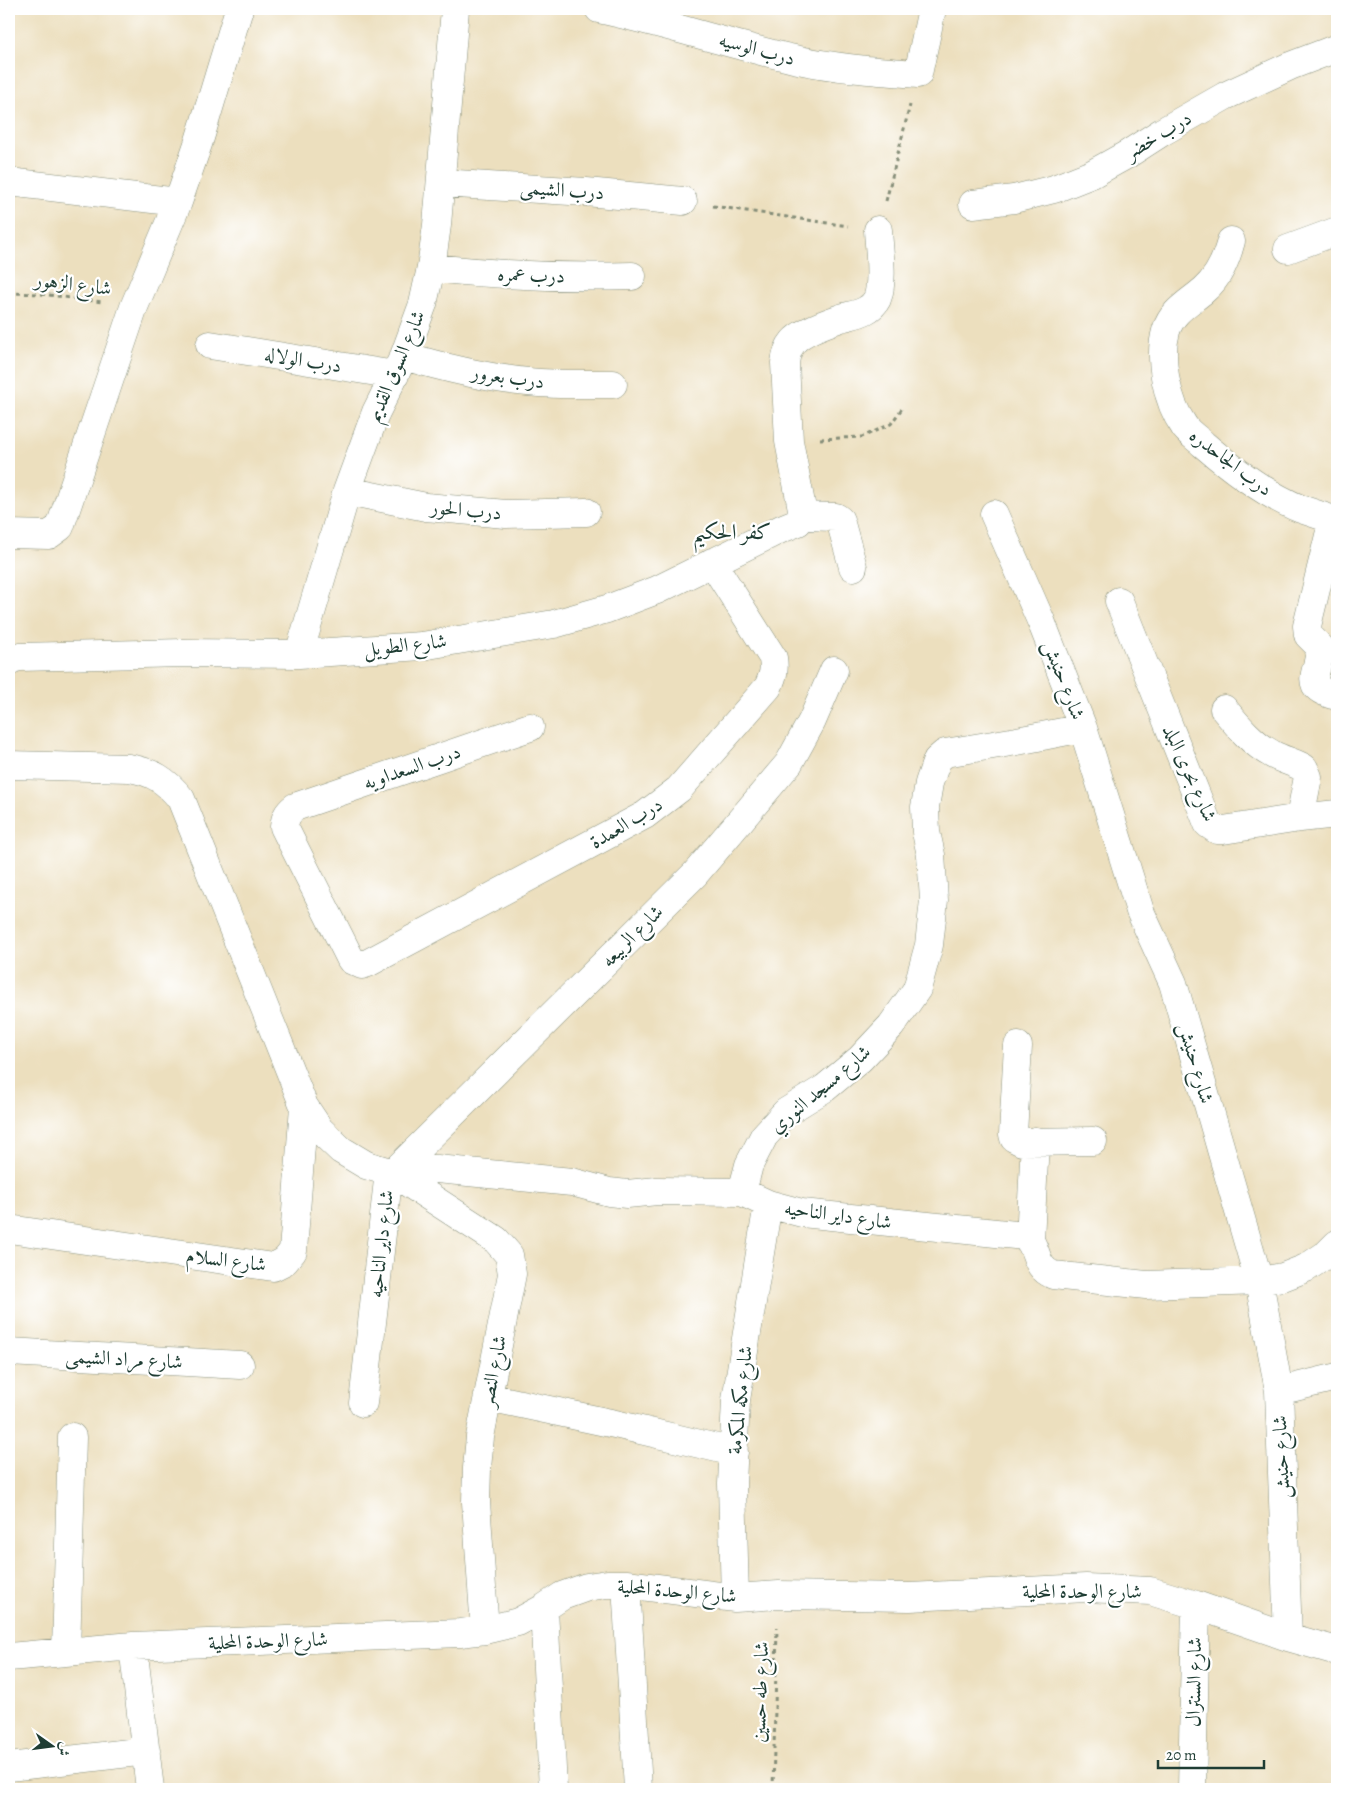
<svg xmlns="http://www.w3.org/2000/svg" width="1346" height="1798" font-family="Alegreya,Amiri,serif">
  <style>
    .lines { fill: none; stroke-linecap: round; stroke-linejoin: round }
    .minor-casing { stroke: #868e79; stroke-width: 29 }
    .path { stroke: #868e79; stroke-width: 3; stroke-dasharray: 4 4; stroke-linecap: butt }
    .minor { stroke: #fff; stroke-width: 28 }
    .labels { text-anchor: middle; dominant-baseline: central; stroke-width: 4.5; stroke-linejoin: round; paint-order: stroke }
    .street-label { font-size: 20px; fill: #1f3d34; stroke: #fff }
    .quarter-label { font-size: 22px; fill: #1f3d34; stroke: #fff }
  </style>
  <rect width="100%" height="100%" fill="#fff"/>
  <filter id="ink" filterUnits="userSpaceOnUse"><feTurbulence type="fractalNoise" baseFrequency=".02" numOctaves="2"/><feDisplacementMap in="SourceGraphic" scale="10" xChannelSelector="R" yChannelSelector="G"/><feConvolveMatrix kernelMatrix="1 2 1 2 8 2 1 2 1" color-interpolation-filters="sRGB"/></filter>
  <filter id="wash" filterUnits="userSpaceOnUse"><feTurbulence type="fractalNoise" baseFrequency=".0096" numOctaves="4" result="noise"/><feDisplacementMap in="SourceGraphic" scale="20" xChannelSelector="R" yChannelSelector="G"/><feGaussianBlur stdDeviation="1.12" result="paint"/><feColorMatrix in="noise" values="0 0 0 0 0 0 0 0 0 0 0 0 0 0 0 0 0 1.4 0 .05"/><feComposite in="paint" operator="in"/></filter>
  <g filter="url(#wash)">
    <rect width="100%" height="100%" fill="#ecdfbe"/>
  </g>
  <g filter="url(#ink)">
    <g class="lines">
      <g class="minor-casing">
        <path id="minor" d="M599,9c66,14 129,35 195,50 40,9 83,12 124,15l14,-65
          M9,182l169,20
          M441,183l145,9 97,9
          M973,204l41,-5 40,-10 38,-15 36,-20 34,-22 63,-36 65,-30 47,-18
          M1231,241c-5,19 -12,36 -27,49 -15,13 -32,21 -38,41 -8,28 1,71 18,95 4,7 13,12 19,18 29,25 63,51 98,65 12,4 24,8 36,12
          M1288,249l49,-18
          M431,268c67,7 134,10 201,8
          M210,345l185,30
          M404,356c41,12 82,22 124,26 29,3 57,2 85,2
          M347,491l79,16 80,7 80,-2
          M994,514l47,107 42,107 57,183 33,72 86,298 20,110 9,246
          M801,516l35,1 4,3 13,47
          M1333,519l-26,107 1,9 12,12c0,27 -21,40 17,49
          M9,534l40,1 11,-8 74,-220 44,-105 21,-61 40,-132
          M1119,601l89,223 9,6h6l77,-12 37,-4
          M299,654l48,-163 29,-79 28,-56 19,-52 8,-36 6,-43 18,-216
          M9,662l3,-3 8,-2 163,-4 116,1 123,-8 132,-22 53,-15 50,-19 124,-61 17,-7 3,-6 1,-7 -13,-68 -4,-78c1,-8 3,-15 8,-21 8,-10 36,-20 48,-24 13,-4 29,-5 36,-19 7,-17 2,-50 1,-69
          M1224,709c14,17 29,35 48,45 10,6 22,8 32,14l4,9 -8,41
          M530,727l-235,80c-8,6 -10,11 -11,20l67,133 11,5 6,-2 277,-148 34,-26 89,-102c5,-11 7,-17 5,-29l-61,-96
          M9,765l120,3c24,4 37,12 52,31l123,307 16,24 21,20 25,15 27,8 103,67 13,15 3,19 -32,163 -3,31 -1,34 9,128
          M1018,1046l-5,88 1,4 8,4 71,-1
          M393,1173l302,-299 94,-111 23,-42 22,-51
          M742,1192l7,-27 15,-29 22,-24 39,-24 35,-29 31,-33 26,-37 12,-44 5,-45 -3,-45 -5,-23 -1,-25 4,-24 8,-23 8,-7 72,-12 66,-13
          M9,1229l264,38 12,-6 8,-10 11,-145
          M1030,1240l5,-99
          M9,1352l231,13
          M1279,1391l58,-14
          M488,1397l127,27 119,28
          M363,1403l25,-223 5,-7 10,-4h34l135,13 37,10 18,2 30,-3 85,1 26,12 34,9 223,23c15,12 7,30 28,39l93,10 113,-4 24,-4 23,-9 21,-14 10,-10
          M626,1584l12,205
          M735,1598l-3,-114 4,-84 32,-196
          M544,1608l9,181
          M133,1646l17,143
          M66,1652l6,-215
          M9,1657l124,-11 327,-13 25,-3 33,-8 26,-14 18,-12 25,-9 20,-3h19l109,14 44,-3 131,2 176,-9 64,3 46,14 92,32 49,14
          M9,1767l137,-16
          M1192,1789l4,-184"/>
      </g>
      <path class="path" d="M886,201l24,-96
        M713,206l135,20
        M9,293l32,1 61,8
        M820,439l42,-2 29,-13 12,-17
        M773,1789l4,-161"/>
      <use href="#minor" class="minor"/>
    </g>
  </g>
  <g class="labels">
    <g class="street-label">
      <text transform="translate(757 49) rotate(15)">درب الوسيه</text>
      <text transform="translate(1158 135) rotate(-31)">درب خضر</text>
      <text transform="translate(562 190) rotate(4)">درب الشيمى</text>
      <text transform="translate(531 275) rotate(2)">درب عمره</text>
      <text transform="translate(73 284) rotate(7)">شارع الزهور</text>
      <text transform="translate(303 360) rotate(9)">درب الولاله</text>
      <text transform="translate(396 366) rotate(-67)">شارع السوق القديم</text>
      <text transform="translate(508 377) rotate(8)">درب بعرور</text>
      <text transform="translate(1231 462) rotate(37)">درب الجاحدره</text>
      <text transform="translate(466 510) rotate(5)">درب الحور</text>
      <text transform="translate(405 645) rotate(-6)">شارع الطويل</text>
      <text transform="translate(1064 680) rotate(69)">شارع حنيش</text>
      <text transform="translate(412 767) rotate(-19)">درب السعداويه</text>
      <text transform="translate(1190 773) rotate(66)">شارع بحرى البلد</text>
      <text transform="translate(626 823) rotate(-31)">درب العمدة</text>
      <text transform="translate(632 936) rotate(-45)">شارع الربيعه</text>
      <text transform="translate(1196 1063) rotate(74)">شارع حنيش</text>
      <text transform="translate(820 1089) rotate(-40)">شارع مسجد النوري</text>
      <text transform="translate(838 1215) rotate(8)">شارع داير الناحيه</text>
      <text transform="translate(381 1244) rotate(-84)">شارع داير الناحيه</text>
      <text transform="translate(226 1260) rotate(7)">شارع السلام</text>
      <text transform="translate(124 1359) rotate(3)">شارع مراد الشيمى</text>
      <text transform="translate(493 1371) rotate(-79)">شارع النصر</text>
      <text transform="translate(740 1400) rotate(-84)">شارع مكه المكرمة</text>
      <text transform="translate(1281 1457) rotate(-92)">شارع حنيش</text>
      <text transform="translate(677 1591) rotate(5)">شارع الوحدة المحلية</text>
      <text x="1082" y="1591">شارع الوحدة المحلية</text>
      <text transform="translate(268 1641) rotate(-2)">شارع الوحدة المحلية</text>
      <text transform="translate(1194 1682) rotate(-89)">شارع السنترال</text>
      <text transform="translate(760 1692) rotate(-88)">شارع طه حسين</text>
    </g>
    <g class="quarter-label">
      <text x="732" y="532">كفر الحكيم</text>
    </g>
  </g>
  <rect width="1346" height="1798" fill="none" stroke="#fff" stroke-width="30"/>
  <g transform="translate(52 1746) rotate(104)" stroke="#ffffff" stroke-width="4" paint-order="stroke">
  <path d="M0-4L9 19L0 12L-9 19Z" fill="#1f3d34"/>
  <text y="-8" font-size="14" font-weight="bold" text-anchor="middle" fill="#1f3d34">ش</text>
  </g>
  <path d="M1158 1760v8h106v-8" fill="none" stroke="#1f3d34" stroke-width="2.5"/>
  <text x="1166" y="1760" font-size="15" fill="#1f3d34" stroke="#ffffff" stroke-width="4" paint-order="stroke">20 m</text>
</svg>
